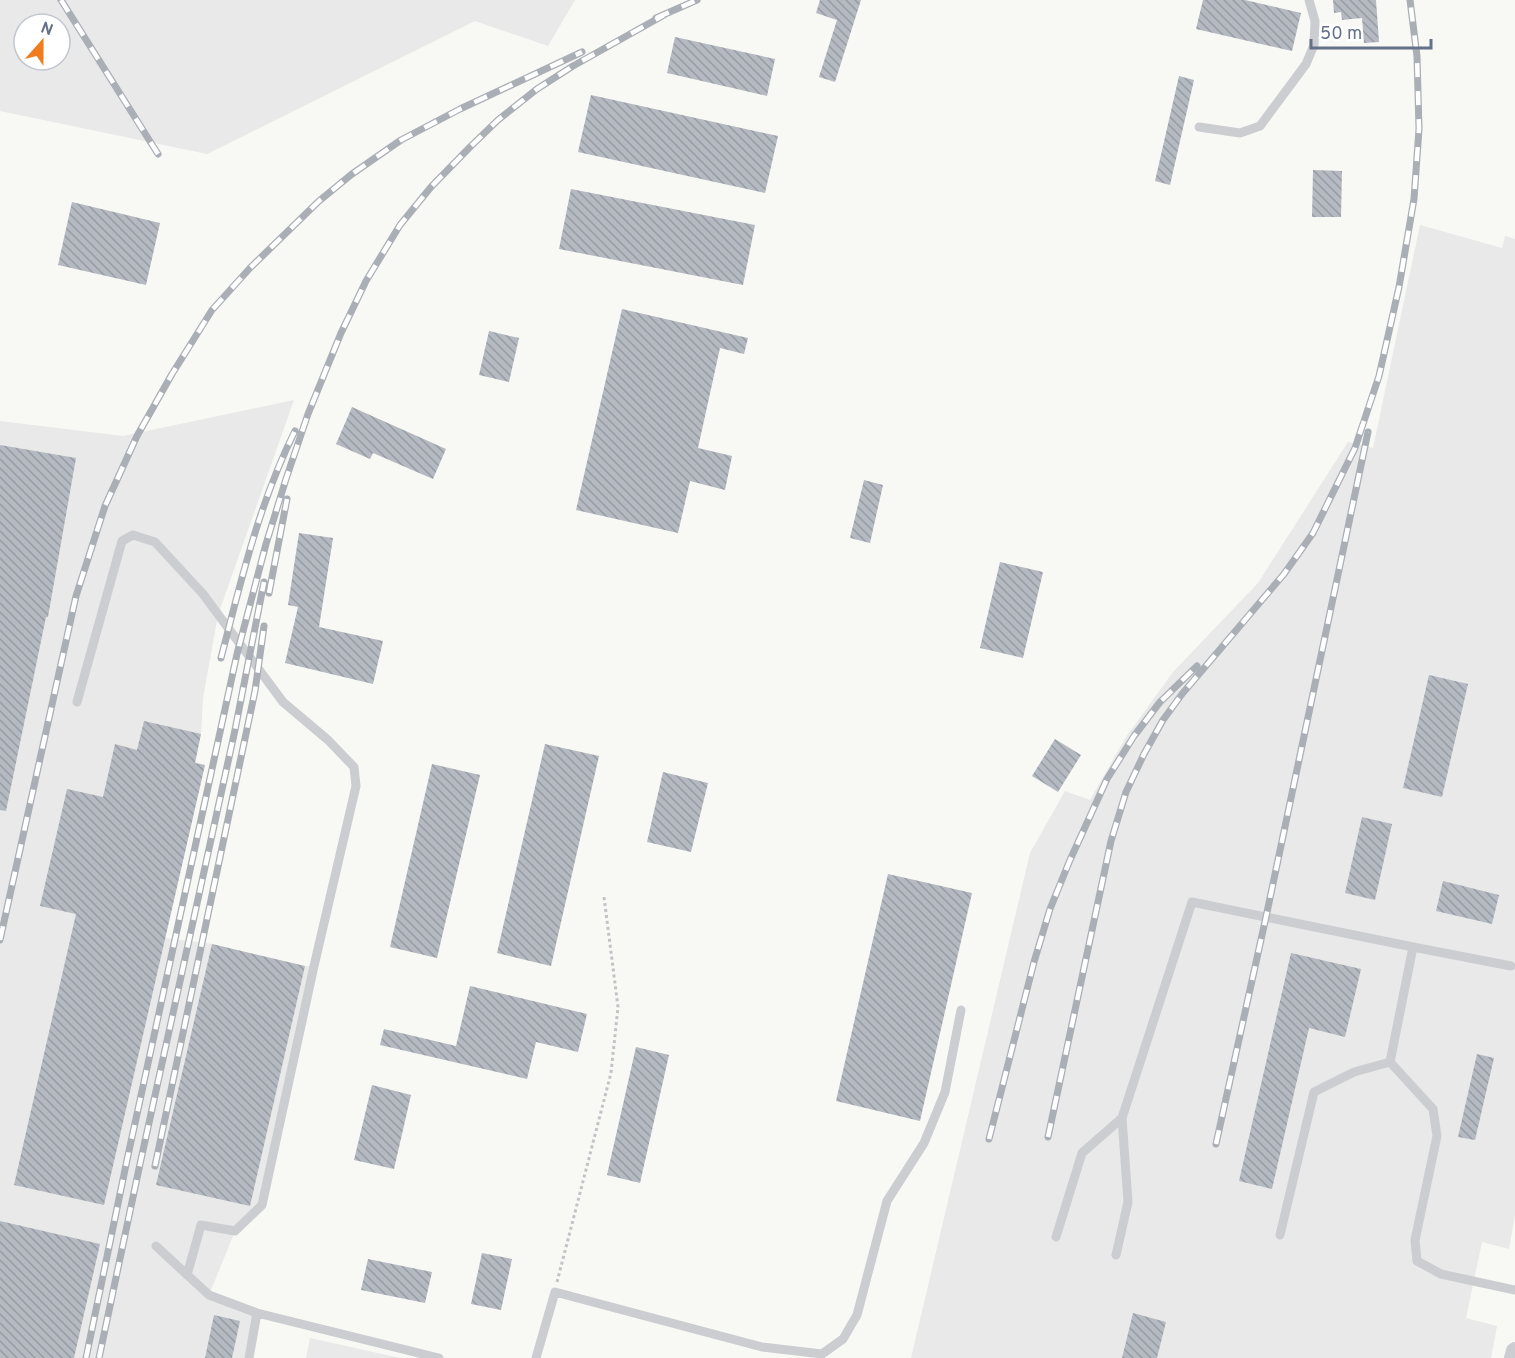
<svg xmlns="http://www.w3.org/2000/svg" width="1515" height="1358" font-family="Overpass,sans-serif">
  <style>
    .built { fill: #e8e9e8; fill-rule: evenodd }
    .building { fill: url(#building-back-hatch) }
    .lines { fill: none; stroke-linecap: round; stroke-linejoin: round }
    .path { stroke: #c1c3c6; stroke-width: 3; stroke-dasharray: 3 3; stroke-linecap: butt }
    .lane { stroke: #cbcdd1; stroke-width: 9 }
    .street { stroke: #cbcdd1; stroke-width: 18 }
    .rail-casing { stroke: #aaaeb5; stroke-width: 7 }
    .rail { stroke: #fff; stroke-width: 4.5; stroke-dasharray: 14; stroke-linecap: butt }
  </style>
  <defs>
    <pattern id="building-back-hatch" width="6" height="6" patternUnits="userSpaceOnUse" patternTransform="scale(1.5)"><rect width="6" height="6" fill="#b5bac2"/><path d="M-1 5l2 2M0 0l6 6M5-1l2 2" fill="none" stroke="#979ca3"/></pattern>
  </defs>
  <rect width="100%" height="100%" fill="#f8f8f5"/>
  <path class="built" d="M0,0h575l-27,46 -73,-25 -268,133 -207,-43zM24,24h36v36h-36z
    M1420,225l82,23 3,-12 10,3v976l-6,34 -27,-7 -16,76 31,8 -6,32h-580l119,-505 35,-62 25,9 36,-63 47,-65 85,-89 90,-141 25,6z
    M294,400l-76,215 -15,83 -2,36 -6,28 10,3 -40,173 47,6 93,22h9l-52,239 -27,26 -26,64 48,18 -8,45h-249v-937l123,15z
    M310,1338l90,20h-94z"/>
  <path class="building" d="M820,0h41l-26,82 -16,-5 18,-57 -21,-7z
    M1203,0h42l56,13 -9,38 -96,-22z
    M1333,0h43l3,42 -15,1 -2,-25 -20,2 -1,-8 -7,1z
    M675,37l100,22 -8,37 -100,-23z
    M1179,76l15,4 -24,105 -15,-4z
    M591,95l187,41 -13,57 -187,-41z
    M1313,170l29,1 -1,46h-29z
    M571,189l184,36 -12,60 -184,-36z
    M72,202l88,21 -14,62 -88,-20z
    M622,309l126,29 -4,16 -24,-6 -22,100 34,8 -7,34 -35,-9 -12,52 -102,-23z
    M489,331l30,7 -10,44 -30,-7z
    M352,407l94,42 -13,30 -60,-26 -3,6 -34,-15z
    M0,445l76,13 -28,159h-2l-40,194 -6,-1z
    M864,480l19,5 -13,58 -20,-5z
    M299,533l34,5 -14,89 64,14 -10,43 -88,-21 13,-56 -10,-2z
    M1000,562l43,10 -20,86 -43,-10z
    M1429,675l39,9 -26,113 -39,-9z
    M144,721l57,13 -6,29 10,2 -101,440 -90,-20 62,-271 -36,-8 27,-117 36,8 12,-53 22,6z
    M1055,739l26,16 -23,37 -26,-16z
    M545,744l54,12 -48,210 -54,-13z
    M432,764l48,11 -43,183 -47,-11z
    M663,772l45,11 -17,69 -44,-10z
    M1362,817l30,7 -17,76 -30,-7z
    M888,874l84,19 -52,228 -84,-20z
    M1443,881l56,14 -7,29 -56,-13z
    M212,944l93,22 -55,240 -94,-21z
    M1291,953l70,16 -16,68 -36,-9 -37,161 -33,-8z
    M470,986l117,28 -9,38 -42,-10 -9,37 -147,-34 4,-16 72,17z
    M636,1047l33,8 -29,128 -33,-8z
    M1477,1054l17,4 -19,82 -17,-3z
    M372,1085l39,10 -17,74 -40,-9z
    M0,1221l100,23 -26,114h-74z
    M482,1253l30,6 -11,51 -30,-6z
    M368,1259l64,13 -7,31 -64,-13z
    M1133,1313l33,9 -9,36h-35z
    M214,1315l26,6 -8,37h-27z"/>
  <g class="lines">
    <path class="path" d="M557,1282l54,-209 7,-66 -14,-110"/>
    <path class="lane" d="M1199,127l41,6 20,-7 46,-62 8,-19 1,-24 -6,-21
      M77,702l45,-161 11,-6 22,7 48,52 80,108 45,38 26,27 2,19 -42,180 -52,239 -27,26 -34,-6 -14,50
      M1511,966l-98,-19 -23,115 43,47 4,27 -22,104 2,21 24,13 74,16
      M1280,1235l34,-143 40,-20 36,-10
      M1056,1237l26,-84 40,-35 70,-216 221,45
      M156,1246l53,49 48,18 182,45
      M1116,1255l12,-53 -6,-84
      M249,1358l8,-45
      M536,1358l19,-66 207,55 60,7 21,-15 14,-24 30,-114 37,-58 21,-51 16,-82"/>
    <path class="street" d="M1513,1358l2,-7"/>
    <g class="rail-casing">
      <path id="rail" d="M61,0l97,154
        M656,18l41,-18
        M269,593l18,-94
        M221,658c20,-77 38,-155 74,-227
        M0,940l76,-344 29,-90 32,-70 35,-62 40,-64 38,-42 69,-67 33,-27 49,-34 59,-31 122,-57
        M1048,1137l63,-296 15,-49 18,-38 19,-34 19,-26 102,-120 29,-41 42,-85 24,-72 20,-89 15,-88 5,-70 -2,-73 -7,-56
        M989,1139l45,-177 16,-53 20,-49 37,-81 27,-43 26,-34 37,-36
        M1216,1144l50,-227 102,-485
        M155,1166l100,-475 9,-65
        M86,1358l41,-198 110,-506 29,-110 20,-65 22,-65 33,-81 25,-52 34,-56 31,-38 40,-41 27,-26 39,-31 36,-23 91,-51
        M99,1358l41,-194 95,-434 29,-148"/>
    </g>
    <use href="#rail" class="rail"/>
  </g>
  <g transform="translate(42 42) rotate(21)"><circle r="28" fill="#ffffff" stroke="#c1c6d0" stroke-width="1.5"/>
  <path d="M0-4.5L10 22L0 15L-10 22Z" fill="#f07d1d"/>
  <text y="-9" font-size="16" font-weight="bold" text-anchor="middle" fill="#657189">N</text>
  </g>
  <path d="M1311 39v9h120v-9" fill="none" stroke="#657189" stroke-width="3"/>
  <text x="1320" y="39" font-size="18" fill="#657189" stroke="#ffffff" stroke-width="4.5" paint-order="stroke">50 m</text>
</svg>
